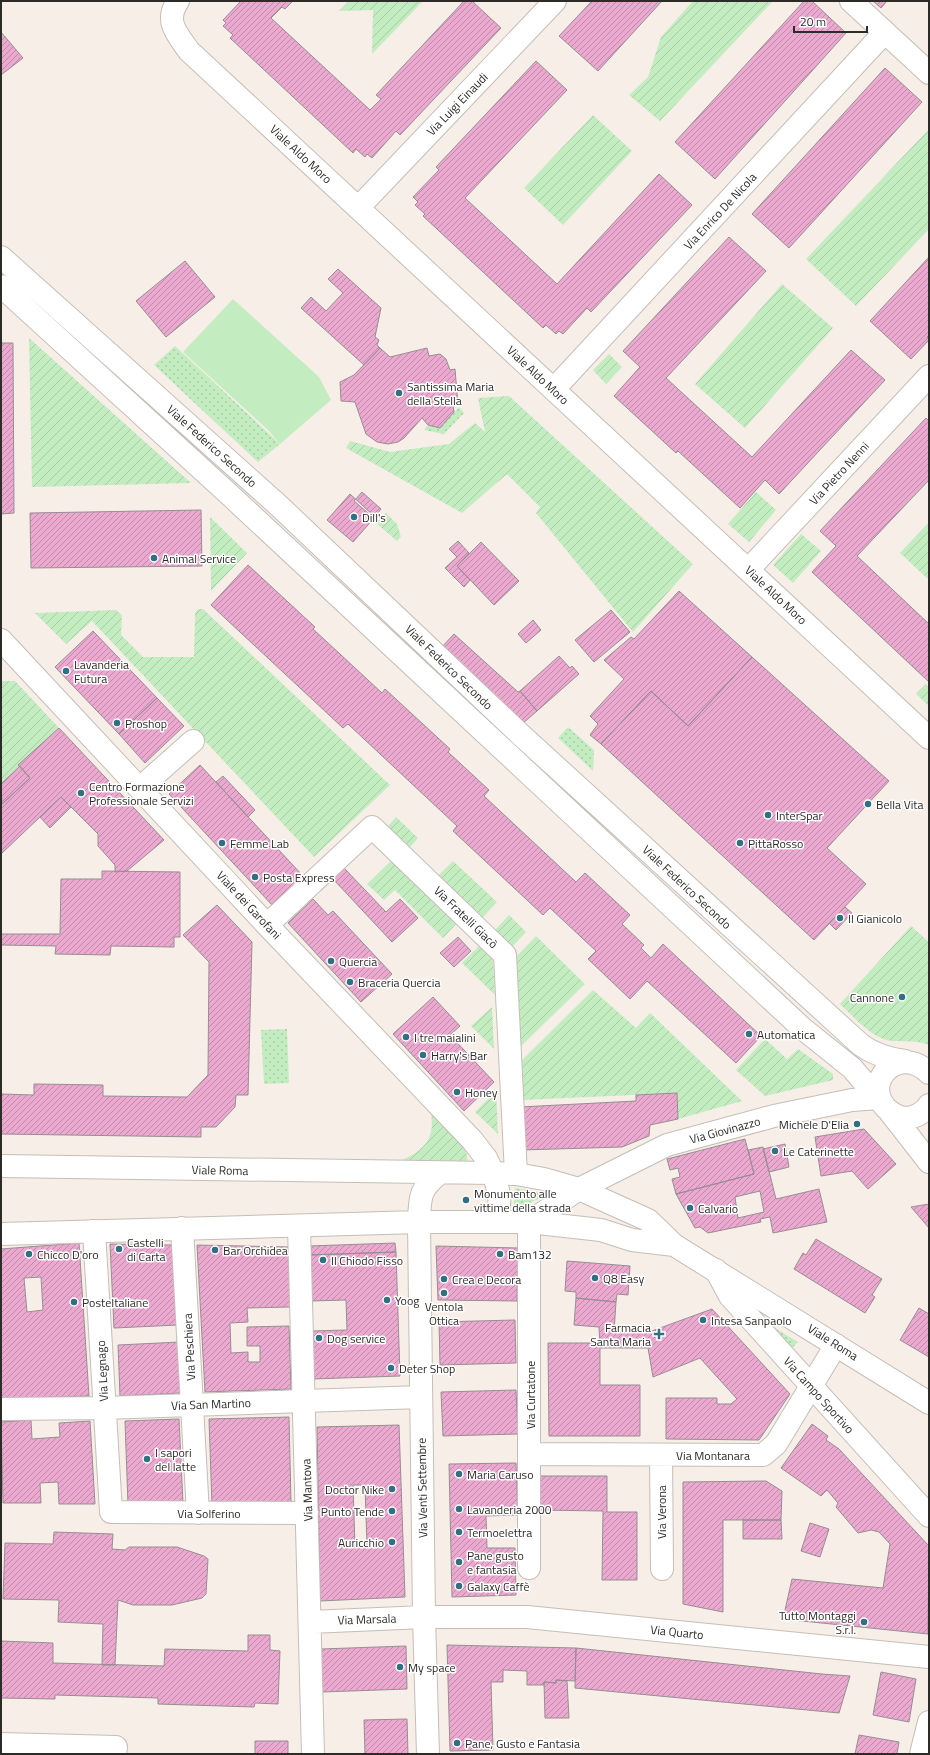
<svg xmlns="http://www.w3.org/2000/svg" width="930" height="1755" font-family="'Titillium Web',sans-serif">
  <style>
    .grass { fill: url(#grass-dots) }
    .garden { fill: url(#garden-furrows) }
    .pitch { fill: #c3edc0 }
    .building { fill: url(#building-hatch); stroke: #978e93; fill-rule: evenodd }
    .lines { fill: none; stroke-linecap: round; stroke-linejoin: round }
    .street-casing { stroke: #c5beb7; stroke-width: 24 }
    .secondary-casing { stroke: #c5beb7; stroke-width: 24 }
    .street { stroke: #fff; stroke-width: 22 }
    .secondary { stroke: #fff; stroke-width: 22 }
    .poi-dot { fill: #2f7083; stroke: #fff; stroke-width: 1.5 }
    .labels { text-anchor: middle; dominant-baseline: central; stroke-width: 3; stroke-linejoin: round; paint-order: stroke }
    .street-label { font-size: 12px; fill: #2d2b28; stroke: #fff }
    .poi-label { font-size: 12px; fill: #2d2b28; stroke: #fff; text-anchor: start }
  </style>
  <defs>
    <pattern id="grass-dots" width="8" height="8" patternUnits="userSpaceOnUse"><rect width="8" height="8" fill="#c3edc0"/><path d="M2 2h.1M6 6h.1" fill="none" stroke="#a8cba5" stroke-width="1.8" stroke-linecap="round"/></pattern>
    <pattern id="garden-furrows" width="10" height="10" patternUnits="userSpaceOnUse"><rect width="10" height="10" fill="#c3edc0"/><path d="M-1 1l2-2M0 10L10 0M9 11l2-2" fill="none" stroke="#a8cba5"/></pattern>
    <pattern id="building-hatch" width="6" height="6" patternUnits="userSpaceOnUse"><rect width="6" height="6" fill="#eba9d0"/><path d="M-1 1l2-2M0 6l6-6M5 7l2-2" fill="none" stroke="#bf8aa9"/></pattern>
  </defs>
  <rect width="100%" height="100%" fill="#f6eee7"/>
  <path class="grass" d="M175,346l105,98 -22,18 -104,-97z
    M459,407l5,6 -20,21 -20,-4 4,-5 12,3z
    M568,727l26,23 -1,21 -35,-33z
    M287,1029l2,54 -25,1 -3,-54z
    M515,1188l36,6 -37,15z
    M763,1321l35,21 -7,7z"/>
  <path class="garden" d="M349,1h74l-51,53 1,-44 -34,1z
    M693,1h80l-113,120 -31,-26 19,-18 13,-40z
    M593,115l39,36 -69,74 -39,-37z
    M929,129v100l-73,77 -50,-47z
    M782,284l51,44 -88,100 -50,-44z
    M29,338l162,145 -159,4z
    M609,354l13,13 -16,17 -13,-14z
    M509,396l184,168 -60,68 -97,-119 4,-6 -33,-33 -45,39 -116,-65 4,-7 40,11 59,-8 26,-21 10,9 -7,-34z
    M756,492l20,18 -27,32 -21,-18z
    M386,513l11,11 4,13 -4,4 -21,-18z
    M210,517l37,36 -36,38z
    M929,522v58l-29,-27z
    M801,534l20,17 -28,32 -20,-18z
    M198,609h5l187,176 -76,72 -222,-236 -26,23 -31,-31 81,-3 6,5 -1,20 22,22h51l1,-44z
    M1,681h14l44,47 -58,56z
    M926,684l3,3v19l-13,-12z
    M396,817l22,21 -8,9 -22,-21z
    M393,859l64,64 -14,15 -48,-48 -11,10 -17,-16z
    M453,861l44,41 -16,17 -44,-42z
    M509,915l17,17 -15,16 -18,-16z
    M911,926l18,16v103c-12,-5 -24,-3 -37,-4 -20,-2 -38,-24 -52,-37z
    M536,936l49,48 -67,65 -4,-90z
    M479,946l14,14 2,35 -33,-32z
    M593,990l43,38 14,-15 92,88 -64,18 -1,-26 -155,7 -1,-39z
    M492,1007l2,42 -23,-23z
    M765,1039l22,20 11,-10 35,25v6l-68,16 -29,-26z
    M496,1091l2,43 -23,-22z
    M431,1113l34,34 3,14 -66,-1c23,-10 33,-22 29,-47z"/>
  <path class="pitch" d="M233,299l86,78 12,23 -51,44 -11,-13 -86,-79z"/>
  <path class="building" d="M241,1h52l-8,8 -3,-2 -11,11 99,92 11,-11 -5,-4 88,-94h8l29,27 -101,107 -4,-4 -24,27 -5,-4 -2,3 -9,-8 -3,4 -123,-115 3,-3 -10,-9 3,-3 -3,-3z
    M592,1h70l-64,70 -39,-35z
    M804,1h8l34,32 -131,146 -40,-37z
    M873,1h14l-6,7z
    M1,32l22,26 -22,17z
    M536,61l31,29 -102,108 92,86 102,-110 33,31 -101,107 -4,-4 -24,26 -4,-3 -3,3 -10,-9 -3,3 -120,-112 2,-2 -10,-9 3,-3 -5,-5 26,-27 -3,-3z
    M885,68l37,34 -133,146 -37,-34z
    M729,237l37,34 -100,107 86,79 99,-107 34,30 -106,114 -14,-14 -25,28 -62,-57 -2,2 -62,-57 26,-29 -17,-16z
    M929,257v78l-2,2 2,3 -18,19 -41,-38z
    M185,261l30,36 -49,40 -30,-36z
    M338,269l43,39 -6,29 4,3 -2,5 3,3 -16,17 -63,-57 10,-11 15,14 17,-18 -15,-14z
    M1,343h12l1,170 -13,1z
    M380,348l10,9 37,-9 2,8 11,-2 6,5 4,11 5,-1 3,36h-5l1,7 -14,16 -12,-3 -6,-7 -18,20 -6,4 -10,2 -11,-2 -11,-8 -11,-32 -14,-1 -1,-19 14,-7z
    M926,418l3,3v59l-72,76 72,68v58l-117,-110 24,-26 -16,-15z
    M362,492l19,17 -7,9 -20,-17z
    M350,494l25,23 -22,25 -26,-22z
    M201,510l1,56 -171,2 -1,-55z
    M458,541l11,12 -12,13 13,14 -6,7 -19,-19 12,-11 -8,-8z
    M481,542l38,39 -25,24 -37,-39z
    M248,565l67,62 -2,2 69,64 3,-4 65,60 -2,3 41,38 -5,6 92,86 9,-9 45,42 -8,9 22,21 -3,3 10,10 12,-14 98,92 -25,27 -89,-82 -17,18 -42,-40 8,-8 -46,-43 -7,7 -90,-84 4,-5 -109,-102 -5,4 -132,-123z
    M679,591l73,66 -64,69 -37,-35 -50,53 -11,-9 8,-11 -8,-8 34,-37 -20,-19 27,-23 3,2z
    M611,610l19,22 -36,30 -19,-22z
    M533,620l8,10 -15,13 -8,-9z
    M93,631l64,67 -38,36 -64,-67z
    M454,634l64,58 2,-1 17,20 -15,13 -82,-75z
    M559,656l11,12 2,-2 7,8 -42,37 -17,-20z
    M752,657l137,124 -62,67 39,36 -52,56 -213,-196 50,-53 37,35z
    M157,698l27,28 -39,37 -26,-29z
    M59,728l105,112 -37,31 -12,1v-7l-17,-19v-12l-37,-37 -60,57v-51l1,1 28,-26 -12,-13z
    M200,765l103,111 -31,29 -103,-111z
    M20,766l10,12 -28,26 -1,-20z
    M223,776l32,34 -7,7 -32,-35z
    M61,797l10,10 -21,21 -10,-11z
    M344,868l42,44 14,-13 18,19 -26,24 -59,-63z
    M102,871l78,1v65h-6v10l-63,-1 -1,9 -55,-1 1,-8 -55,-1v-11h59l1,-55h41z
    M313,899l15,16 5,-4 59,63 -31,28 -73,-79z
    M217,905l35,37 -4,153h-12l-1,12 -19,20h-15v10l-200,-3v-40l33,1v-11l69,1v11l84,1 21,-22 1,-113 -26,-27z
    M845,907l7,6 -16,17 -7,-7z
    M458,937l13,14 -17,16 -14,-14z
    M433,997l27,29 -10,9 44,47 -30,29 -71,-77z
    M677,1093l1,26 -28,6 -1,11 -27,11 -100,3 -2,-43 116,-6v-6z
    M864,1129l32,35 -28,25 -16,-18 -31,5 -6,-39z
    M745,1139l9,35 -78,20 -4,-15 8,-2 -2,-9 -8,2 -3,-11z
    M785,1144l4,23 -20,5 -6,-23z
    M763,1147l13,52 43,-10 8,33 -54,11 -3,-16 -10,2 1,3 -53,11 -8,-6 -5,1 -19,-34 78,-20 -6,-24z
    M760,1191l4,21 -26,6 -3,-21z
    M929,1204v24l-18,-21z
    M816,1239l66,40 -10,16 3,2 -10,16 -71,-44 9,-16 3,2z
    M79,1243l10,153 -88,3v-150zM41,1277l2,33 -16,2 -3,-34z
    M395,1243l1,9 -87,3v-9z
    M110,1244l63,1 5,80 -64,3z
    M197,1245l92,2 1,60 -43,1 1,14 -18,1 1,30 17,-1v10h12v-16h-13v-19l42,-1 2,63 -86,3z
    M436,1246l82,2 -1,53 -79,-1z
    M396,1252l4,124 -87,3 -2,-48 36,-1 -1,-30 -36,1 -1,-46z
    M567,1261l63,5 -2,29 -11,-1 -1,8 -40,-4v-6l-11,-1z
    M576,1298l40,4 -2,30h35l63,-23 78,85 -31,46 -93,-1v-41h51v6h14l6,-5 -37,-41 -47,19 -5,-29h-48l-1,-21 -25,-2z
    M919,1308l10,6v43l-29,-17z
    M515,1320l1,43 -76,2 -1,-43z
    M180,1342l2,51 -62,3 -2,-51z
    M548,1343h52v42h40v51h-91z
    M516,1390l2,44 -75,2 -2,-44z
    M289,1417l2,86 -79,3 -3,-87z
    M179,1419l4,84 -55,2 -3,-84z
    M31,1420l1,19 28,-2 -1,-14 31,-2 5,83h-36l-1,-22 -18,1 1,20h-38l-2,-81z
    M812,1424l16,12 -2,4 13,9 90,97 -1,88 -145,-15 9,-40 91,9 7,-44 -11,-12 -8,-2 -13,3 -22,-26 2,-4 -11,-13 -6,6 -40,-28z
    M399,1425l6,172 -85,4 -3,-174zM353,1485h12l2,61h-12z
    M516,1463l2,52 -32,1 1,32h28l1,47 -64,2 -3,-133z
    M536,1476h71v36h30v68h-35l1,-69 -67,-1z
    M766,1481l16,10 -1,29h-58v92l-40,-8v-122z
    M743,1520h38l1,19h-39z
    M810,1523l19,6 -9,28 -19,-6z
    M54,1532l59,2 -1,15 13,1 4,-3h48l27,9 4,3 -2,35 -4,4 -30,7h-39l-15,-5 -3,65h-13l1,-41 -45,-2 1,-22 -56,-1 2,-56 48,1z
    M248,1635h22v15l10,1 -2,53 -23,-1 -1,4 -96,-3v-6l-103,-3v4l-54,-1v-57l52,2v20l111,3 1,-17 83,2z
    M447,1645l129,3 -1,33 -19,-1v3l-12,-1v3h-17v-14l-24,-1v12h-12l2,68 -43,1z
    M406,1646l1,43 -85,3 -1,-43z
    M576,1648l246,26 28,2 -11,37 -264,-25z
    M881,1672l35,7 -7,43 -36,-7z
    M556,1680l11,1 2,37h-24l-1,-36 12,1z
    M407,1719l1,35h-43l-1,-34z
    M859,1735l40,7 -2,12h-42z
    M255,1741h33v13h-33z"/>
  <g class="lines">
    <g class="street-casing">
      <path id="street" d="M178,1c-14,20 -1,33 11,50l740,687
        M851,1l78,72
        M358,208l197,-207
        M554,389l331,-357
        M748,570l181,-194
        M1,640l266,285 205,215 14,18 7,15
        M140,788l53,-47
        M267,925l105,-98 133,128 11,219
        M419,1222l5,395 4,137
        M299,1226l14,528
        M182,1228l16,285
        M94,1231l17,281 196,1
        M716,1270l14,26 199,220
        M1,1409l103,-1 317,-11
        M530,1454l233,1 13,-11 60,-99
        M661,1455l1,114
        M529,1568v-346
        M310,1622l114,-5h103l402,40
        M1,1744l115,3 -1,7
        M921,1754l8,-32"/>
    </g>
    <g class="secondary-casing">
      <path id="secondary" d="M1,257l277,248 243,230 340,310c14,10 27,14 44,16
        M1,286l231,211 570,531 50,40 11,13 15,10
        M929,1073c-31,-30 -67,10 -43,35 5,5 12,9 19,10 9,0 19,-5 24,-13
        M890,1112l39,50
        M1,1166l492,7 23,1 28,5 35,10 69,31 26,25 255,158
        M419,1222c1,-25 0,-33 21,-49
        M492,1222c12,-15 7,-32 1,-49
        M529,1222l50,-33 88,-44 107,-29 78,-16 27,-2
        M1,1234l418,-12h110l72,8 31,10 42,5"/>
    </g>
    <use href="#street" class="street"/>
    <use href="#secondary" class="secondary"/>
  </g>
  <g class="poi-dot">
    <circle cx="399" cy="393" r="4"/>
    <circle cx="354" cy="517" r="4"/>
    <circle cx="154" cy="558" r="4"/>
    <circle cx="66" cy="671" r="4"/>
    <circle cx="117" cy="723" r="4"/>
    <circle cx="81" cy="793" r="4"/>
    <circle cx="868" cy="804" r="4"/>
    <circle cx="768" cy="815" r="4"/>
    <circle cx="222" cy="843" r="4"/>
    <circle cx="740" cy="843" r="4"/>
    <circle cx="255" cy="877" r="4"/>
    <circle cx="840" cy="918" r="4"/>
    <circle cx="331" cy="961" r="4"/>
    <circle cx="350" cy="982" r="4"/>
    <circle cx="902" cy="997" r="4"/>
    <circle cx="749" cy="1034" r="4"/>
    <circle cx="406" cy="1037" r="4"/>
    <circle cx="423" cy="1055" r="4"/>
    <circle cx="457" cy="1092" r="4"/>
    <circle cx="857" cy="1124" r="4"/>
    <circle cx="775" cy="1151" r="4"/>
    <circle cx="466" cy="1200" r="4"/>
    <circle cx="690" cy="1208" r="4"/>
    <circle cx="119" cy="1249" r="4"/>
    <circle cx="215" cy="1250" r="4"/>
    <circle cx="29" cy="1254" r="4"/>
    <circle cx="500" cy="1254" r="4"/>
    <circle cx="323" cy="1260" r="4"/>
    <circle cx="595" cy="1278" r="4"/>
    <circle cx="444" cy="1279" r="4"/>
    <circle cx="444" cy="1293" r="4"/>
    <circle cx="387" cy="1300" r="4"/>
    <circle cx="74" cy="1302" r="4"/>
    <circle cx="703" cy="1320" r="4"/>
    <path d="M657 1328h4v4h4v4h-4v4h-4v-4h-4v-4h4z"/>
    <circle cx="319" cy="1338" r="4"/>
    <circle cx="391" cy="1368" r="4"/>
    <circle cx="147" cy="1459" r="4"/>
    <circle cx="459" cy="1474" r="4"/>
    <circle cx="392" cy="1489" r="4"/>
    <circle cx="459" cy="1509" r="4"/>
    <circle cx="392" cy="1511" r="4"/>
    <circle cx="459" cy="1532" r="4"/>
    <circle cx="392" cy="1542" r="4"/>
    <circle cx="459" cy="1562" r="4"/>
    <circle cx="459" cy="1586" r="4"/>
    <circle cx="864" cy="1622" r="4"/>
    <circle cx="400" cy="1667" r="4"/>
    <circle cx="457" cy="1743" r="4"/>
  </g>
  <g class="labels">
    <g class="street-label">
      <text transform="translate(457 104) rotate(-46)">Via Luigi Einaudi</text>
      <text transform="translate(301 154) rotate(43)">Viale Aldo Moro</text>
      <text transform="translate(720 211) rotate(-47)">Via Enrico De Nicola</text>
      <text transform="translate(538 375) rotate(43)">Viale Aldo Moro</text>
      <text transform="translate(212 446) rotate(42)">Viale Federico Secondo</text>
      <text transform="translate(839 473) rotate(-47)">Via Pietro Nenni</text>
      <text transform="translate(776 595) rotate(43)">Viale Aldo Moro</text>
      <text transform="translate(449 667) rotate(44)">Viale Federico Secondo</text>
      <text transform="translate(687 887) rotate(43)">Viale Federico Secondo</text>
      <text transform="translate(249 905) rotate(47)">Viale dei Garofani</text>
      <text transform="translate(466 917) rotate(44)">Via Fratelli Giacò</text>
      <text transform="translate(725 1130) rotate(-15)">Via Giovinazzo</text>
      <text transform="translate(220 1170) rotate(1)">Viale Roma</text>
      <text transform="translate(833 1342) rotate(32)">Viale Roma</text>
      <text transform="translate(189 1347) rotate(-93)">Via Peschiera</text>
      <text transform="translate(102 1371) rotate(-93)">Via Legnago</text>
      <text transform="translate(530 1395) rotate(-90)">Via Curtatone</text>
      <text transform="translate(819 1395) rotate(48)">Via Campo Sportivo</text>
      <text transform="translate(211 1404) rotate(-2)">Via San Martino</text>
      <text x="713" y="1455">Via Montanara</text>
      <text transform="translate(422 1488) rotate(-91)">Via Venti Settembre</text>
      <text transform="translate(307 1490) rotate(-92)">Via Mantova</text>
      <text transform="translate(661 1512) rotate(-90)">Via Verona</text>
      <text x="209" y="1513">Via Solferino</text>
      <text transform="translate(367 1619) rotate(-2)">Via Marsala</text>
      <text transform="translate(677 1632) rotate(6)">Via Quarto</text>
    </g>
    <g class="poi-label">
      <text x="407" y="386">Santissima Maria<tspan x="407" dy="14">della Stella</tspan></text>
      <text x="362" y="517">Dill's</text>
      <text x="162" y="558">Animal Service</text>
      <text x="74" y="664">Lavanderia<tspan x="74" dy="14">Futura</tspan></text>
      <text x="125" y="723">Proshop</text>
      <text x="89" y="786">Centro Formazione<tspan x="89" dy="14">Professionale Servizi</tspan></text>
      <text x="876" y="804">Bella Vita</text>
      <text x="776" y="815">InterSpar</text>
      <text x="230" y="843">Femme Lab</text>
      <text x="748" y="843">PittaRosso</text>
      <text x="263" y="877">Posta Express</text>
      <text x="848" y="918">Il Gianicolo</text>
      <text x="339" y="961">Quercia</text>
      <text x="358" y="982">Braceria Quercia</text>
      <text x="894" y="997" text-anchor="end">Cannone</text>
      <text x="757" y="1034">Automatica</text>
      <text x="414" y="1037">I tre maialini</text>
      <text x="431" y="1055">Harry's Bar</text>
      <text x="465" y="1092">Honey</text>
      <text x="849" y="1124" text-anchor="end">Michele D'Elia</text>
      <text x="783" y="1151">Le Caterinette</text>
      <text x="474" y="1193">Monumento alle<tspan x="474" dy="14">vittime della strada</tspan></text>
      <text x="698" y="1208">Calvario</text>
      <text x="127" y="1242">Castelli<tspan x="127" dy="14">di Carta</tspan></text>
      <text x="223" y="1250">Bar Orchidea</text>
      <text x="37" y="1254">Chicco D'oro</text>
      <text x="508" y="1254">Bam132</text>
      <text x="331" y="1260">Il Chiodo Fisso</text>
      <text x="603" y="1278">Q8 Easy</text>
      <text x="452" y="1279">Crea e Decora</text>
      <text x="395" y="1300">Yoog</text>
      <text x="82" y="1302">PosteItaliane</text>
      <text x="444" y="1306" text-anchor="middle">Ventola<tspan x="444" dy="14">Ottica</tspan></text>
      <text x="711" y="1320">Intesa Sanpaolo</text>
      <text x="651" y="1327" text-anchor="end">Farmacia<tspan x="651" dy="14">Santa Maria</tspan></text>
      <text x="327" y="1338">Dog service</text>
      <text x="399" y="1368">Deter Shop</text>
      <text x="155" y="1452">I sapori<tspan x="155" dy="14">del latte</tspan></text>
      <text x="467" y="1474">Maria Caruso</text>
      <text x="384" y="1489" text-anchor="end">Doctor Nike</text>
      <text x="467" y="1509">Lavanderia 2000</text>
      <text x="384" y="1511" text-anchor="end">Punto Tende</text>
      <text x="467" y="1532">Termoelettra</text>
      <text x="384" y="1542" text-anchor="end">Auricchio</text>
      <text x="467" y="1555">Pane gusto<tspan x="467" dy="14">e fantasia</tspan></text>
      <text x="467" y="1586">Galaxy Caffè</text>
      <text x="856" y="1615" text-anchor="end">Tutto Montaggi<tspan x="856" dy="14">S.r.l.</tspan></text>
      <text x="408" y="1667">My space</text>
      <text x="465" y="1743">Pane, Gusto e Fantasia</text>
    </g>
  </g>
  <rect width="930" height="1755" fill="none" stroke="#2d2b28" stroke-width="4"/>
  <path d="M794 26v6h73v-6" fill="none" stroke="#2d2b28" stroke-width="2"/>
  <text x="800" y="26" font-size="12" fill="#2d2b28" stroke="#ffffff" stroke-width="3" paint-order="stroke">20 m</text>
</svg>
